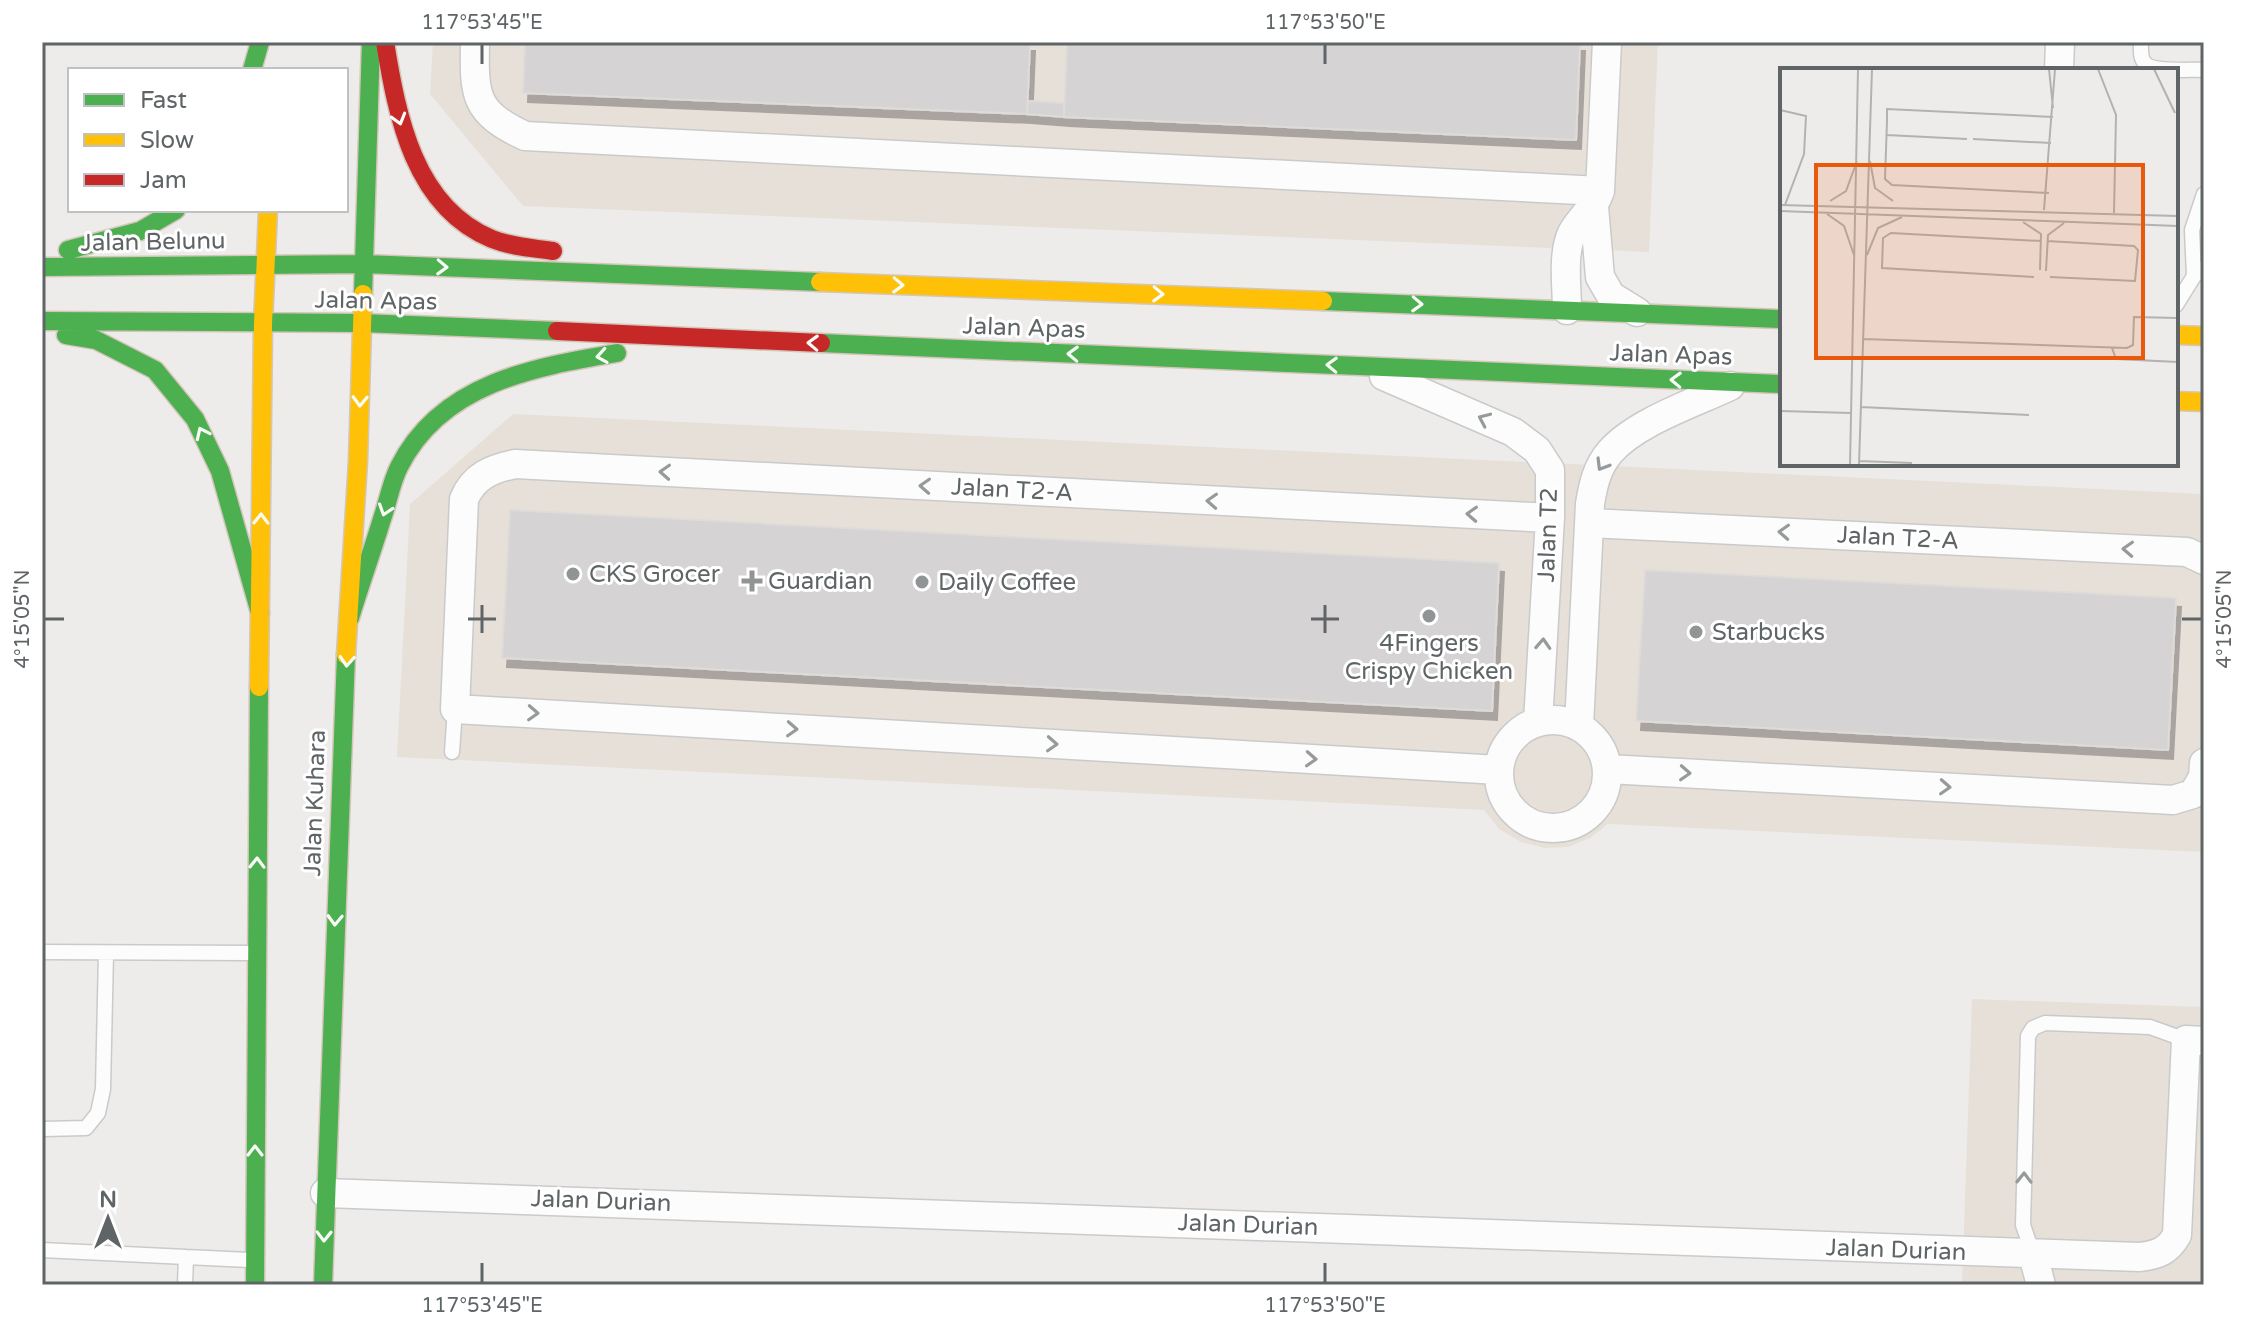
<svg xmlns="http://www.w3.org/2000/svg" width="2246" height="1327" font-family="'Varela Round',sans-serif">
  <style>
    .commercial { fill: #e6e0d9 }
    .building { fill: #d5d3d3; stroke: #dedbd9; stroke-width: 2; filter: url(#shadow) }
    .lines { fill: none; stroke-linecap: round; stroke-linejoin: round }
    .lane-casing { stroke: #cbcaca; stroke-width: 17 }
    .street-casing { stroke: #cbcaca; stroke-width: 31 }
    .fast-casing { stroke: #d4c6ba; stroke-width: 21 }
    .slow-casing { stroke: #d4c6ba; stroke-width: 21 }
    .jam-casing { stroke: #d4c6ba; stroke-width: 21 }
    .lane { stroke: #fcfcfc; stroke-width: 14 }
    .street { stroke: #fcfcfc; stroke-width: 28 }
    .fast { stroke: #4caf50; stroke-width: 18 }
    .slow { stroke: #ffc107; stroke-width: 18 }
    .jam { stroke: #c62828; stroke-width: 18 }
    .oneway { stroke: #f6fbf6 }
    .oneway2 { stroke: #969a9b }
    .ticks { fill: none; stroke: #5f6567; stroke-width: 3 }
    .poi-dot { fill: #919495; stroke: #fff; stroke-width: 3 }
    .labels { text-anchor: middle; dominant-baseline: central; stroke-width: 6; stroke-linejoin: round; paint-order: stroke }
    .street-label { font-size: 24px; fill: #5f6567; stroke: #fff }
    .poi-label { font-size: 24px; fill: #5f6567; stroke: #fff; text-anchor: start }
    .inset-road { fill: none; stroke: #b1b2b2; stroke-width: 2 }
    .view { fill: #e8590c; fill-opacity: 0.15; stroke: #e8590c; stroke-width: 4 }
    .inset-edge { fill: none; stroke: #5f6567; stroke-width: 4 }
    .neatline { fill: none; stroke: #5f6567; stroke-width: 3 }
    .ticks-label { font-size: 20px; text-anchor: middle; fill: #5f6567 }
  </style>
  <defs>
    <filter id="shadow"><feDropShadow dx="5" dy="9" stdDeviation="0" flood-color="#0004"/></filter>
  </defs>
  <rect width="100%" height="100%" fill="#eeecea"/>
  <path class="commercial" d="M433,42h1225l-9,210 -1126,-46 -93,-112z
    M513,414l1691,80v358l-596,-28 -18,14 -22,9 -23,1 -24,-6 -22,-13 -15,-19 -1087,-53 13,-253z
    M1972,999l232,8v278h-242z"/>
  <path class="building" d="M525,42h505l-3,72 -504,-21z
    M1067,42h513l-4,98 -512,-23z
    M1028,101l36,2v14l-37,-3z
    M510,510l989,53 -7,148 -990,-53z
    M1645,570l531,28 -8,152 -532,-29z"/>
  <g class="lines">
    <g class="lane-casing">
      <path id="lane" d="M2141,42c0,7 -1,15 3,20 7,11 46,7 60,8
        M2194,276l-2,-46 12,-36
        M2176,305l18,-29 10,-8
        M452,752l3,-43
        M42,952l209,1
        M42,1129l44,-1 12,-15 5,-24 3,-136
        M42,1250l144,7
        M2033,1254l-10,-29 5,-189 5,-8 12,-5 105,4 36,13
        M185,1285l1,-28 63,3"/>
    </g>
    <g class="street-casing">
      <path id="street" d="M475,42c-1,54 -1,70 50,94l1075,55
        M2059,70l1,-28
        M1594,207l6,70 11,19 26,16
        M1567,310c0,-23 -5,-56 5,-77 9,-16 22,-24 28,-42l7,-149
        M1384,376l129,56 24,18 13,20v48l-12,204
        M1589,523l598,29 17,8
        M1499 774a54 54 0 1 1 108 0a54 54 0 1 1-108 0Z
        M1579,726l11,-222c3,-19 7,-37 20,-52 26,-30 84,-49 120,-66
        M1608,769l565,31 20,-6 10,-17 1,-14
        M1499,770l-1044,-61 9,-210c10,-23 27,-30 51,-35l1035,54
        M325,1193l1814,64c19,-2 29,-6 38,-22l9,-195 18,1
        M2033,1255l8,30"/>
    </g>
    <g class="fast-casing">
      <path id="fast" d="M252,70l8,-28
        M68,250l72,-19 36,-21
        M42,267l322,-3 456,18
        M363,294l8,-252
        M1323,301l459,18
        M42,321l320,2 195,8
        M66,335l30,5 59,30 40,49 25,52 40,142
        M821,343l961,41
        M350,618c10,-33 22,-66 32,-99 6,-17 9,-36 17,-52 42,-84 135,-100 218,-114
        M255,1285l4,-598
        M323,1285l23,-630"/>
    </g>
    <g class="slow-casing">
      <path id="slow" d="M820,282l503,19
        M2176,335l28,1
        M2176,401l28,1
        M346,655l12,-194 5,-167
        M259,687l4,-363 5,-114"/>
    </g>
    <g class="jam-casing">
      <path id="jam" d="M385,42c12,74 29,165 107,197 20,8 41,9 61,12
        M557,331l264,12"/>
    </g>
    <use href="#lane" class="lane"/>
    <use href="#street" class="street"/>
    <use href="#fast" class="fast"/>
    <use href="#slow" class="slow"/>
    <use href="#jam" class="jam"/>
  </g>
  <defs><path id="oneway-chevron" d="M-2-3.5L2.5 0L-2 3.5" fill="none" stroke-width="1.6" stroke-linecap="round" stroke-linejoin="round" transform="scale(2)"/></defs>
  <g class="oneway">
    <use href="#oneway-chevron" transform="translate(399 119) rotate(74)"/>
    <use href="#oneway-chevron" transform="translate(442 267) rotate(2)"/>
    <use href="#oneway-chevron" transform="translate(898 285) rotate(2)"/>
    <use href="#oneway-chevron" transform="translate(1158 294) rotate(2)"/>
    <use href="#oneway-chevron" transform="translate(1417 304) rotate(2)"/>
    <use href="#oneway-chevron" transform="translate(813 343) rotate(-178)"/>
    <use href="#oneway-chevron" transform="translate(1073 354) rotate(-178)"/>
    <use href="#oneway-chevron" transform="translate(602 356) rotate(171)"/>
    <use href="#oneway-chevron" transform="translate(1332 365) rotate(-178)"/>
    <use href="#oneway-chevron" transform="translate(1676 380) rotate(-178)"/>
    <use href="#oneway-chevron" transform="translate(360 401) rotate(92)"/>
    <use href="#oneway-chevron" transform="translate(202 433) rotate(-115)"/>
    <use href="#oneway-chevron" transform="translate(385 510) rotate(108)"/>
    <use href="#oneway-chevron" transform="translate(261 519) rotate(-89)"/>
    <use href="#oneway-chevron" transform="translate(347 661) rotate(94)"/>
    <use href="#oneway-chevron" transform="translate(257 863) rotate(-89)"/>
    <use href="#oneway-chevron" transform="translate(335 920) rotate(92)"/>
    <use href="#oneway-chevron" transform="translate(255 1151) rotate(-90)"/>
    <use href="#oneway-chevron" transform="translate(324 1236) rotate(91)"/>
  </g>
  <g class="oneway2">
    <use href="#oneway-chevron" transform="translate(1484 419) rotate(-156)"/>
    <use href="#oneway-chevron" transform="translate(1602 465) rotate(121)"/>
    <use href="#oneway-chevron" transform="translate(665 472) rotate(-177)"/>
    <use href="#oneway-chevron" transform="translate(925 486) rotate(-177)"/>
    <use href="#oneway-chevron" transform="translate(1212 501) rotate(-177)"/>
    <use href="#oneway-chevron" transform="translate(1472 514) rotate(-177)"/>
    <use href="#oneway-chevron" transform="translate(1784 532) rotate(-177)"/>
    <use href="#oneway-chevron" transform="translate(2128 549) rotate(-177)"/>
    <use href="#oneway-chevron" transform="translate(1543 644) rotate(-87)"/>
    <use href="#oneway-chevron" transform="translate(533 713) rotate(3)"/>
    <use href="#oneway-chevron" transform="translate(792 729) rotate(3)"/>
    <use href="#oneway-chevron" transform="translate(1052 744) rotate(3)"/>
    <use href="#oneway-chevron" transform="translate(1311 759) rotate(3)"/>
    <use href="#oneway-chevron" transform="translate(1685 773) rotate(3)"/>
    <use href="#oneway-chevron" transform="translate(1945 787) rotate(3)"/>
    <use href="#oneway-chevron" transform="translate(2024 1178) rotate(-89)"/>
  </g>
  <path class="ticks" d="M482,44v20M1325,44v20M482,605v28M1325,605v28M44,619h20M468,619h28M1311,619h28M2182,619h20M482,1263v20M1325,1263v20"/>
  <g class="poi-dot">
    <circle cx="573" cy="574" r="8"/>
    <path d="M748 569h8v8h8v8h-8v8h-8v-8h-8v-8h8z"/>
    <circle cx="922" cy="582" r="8"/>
    <circle cx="1429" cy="616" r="8"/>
    <circle cx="1696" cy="632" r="8"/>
  </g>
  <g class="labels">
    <g class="street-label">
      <text transform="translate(153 242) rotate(-1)">Jalan Belunu</text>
      <text transform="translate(376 301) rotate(1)">Jalan Apas</text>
      <text transform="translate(1024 328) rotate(2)">Jalan Apas</text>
      <text transform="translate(1671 355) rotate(2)">Jalan Apas</text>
      <text transform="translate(1012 490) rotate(3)">Jalan T2-A</text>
      <text transform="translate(1548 535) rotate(-88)">Jalan T2</text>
      <text transform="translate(1898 538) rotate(3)">Jalan T2-A</text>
      <text transform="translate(315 803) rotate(-88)">Jalan Kuhara</text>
      <text transform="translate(601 1201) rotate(2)">Jalan Durian</text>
      <text transform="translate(1248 1225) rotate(2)">Jalan Durian</text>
      <text transform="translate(1896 1250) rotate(2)">Jalan Durian</text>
    </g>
    <g class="poi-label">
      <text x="589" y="574">CKS Grocer</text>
      <text x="768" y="581">Guardian</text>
      <text x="938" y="582">Daily Coffee</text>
      <text x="1712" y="632">Starbucks</text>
      <text x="1429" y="643" text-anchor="middle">4Fingers<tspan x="1429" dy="28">Crispy Chicken</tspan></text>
    </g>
  </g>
  <g transform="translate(1780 68)">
    <rect width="398" height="398" fill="#eeecea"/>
    <path class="inset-road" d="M269,1l4,39M318,1l18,46 -2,98M374,1l21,44M0,42l26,6 -2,38 -19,51M106,67l81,4M193,71l78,4M90,93l5,27 18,13M269,125l-157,-8 -7,-6 2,-58v-12l166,8M50,133l16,-10 11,-30M0,137l398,11M264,142l11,-141M0,143l398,15M47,146l17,12 10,29M243,154l18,12 -1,36M267,173l87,5 4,4 -3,31 -85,-4M87,187l11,-27 24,-11M266,203l2,-36 16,-12M254,209l-152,-9 1,-30 8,-5 150,8M83,271l264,9 6,-3 1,-28 44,1M332,280l4,11 62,3M81,339l168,8M0,343l71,2M79,393l53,2M70,397l8,-396M79,397l13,-396"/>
    <path class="view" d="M36,97h327v193h-327z"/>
    <rect width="398" height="398" class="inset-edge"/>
  </g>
  <rect width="2246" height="1327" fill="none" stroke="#ffffff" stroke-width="88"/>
  <rect x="68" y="68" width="280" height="144" fill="#ffffff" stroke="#bfc1c2" stroke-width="2"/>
  <rect x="84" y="94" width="40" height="12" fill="#4caf50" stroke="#bfc1c2" stroke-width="2"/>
  <text x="140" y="108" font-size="24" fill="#5f6567">Fast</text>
  <rect x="84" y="134" width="40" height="12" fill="#ffc107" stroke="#bfc1c2" stroke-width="2"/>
  <text x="140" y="148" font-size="24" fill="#5f6567">Slow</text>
  <rect x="84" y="174" width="40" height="12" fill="#c62828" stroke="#bfc1c2" stroke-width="2"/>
  <text x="140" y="188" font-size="24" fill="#5f6567">Jam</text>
  <g transform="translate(108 1219)" stroke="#ffffff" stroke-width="6" paint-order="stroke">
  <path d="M0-6L14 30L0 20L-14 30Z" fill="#5f6567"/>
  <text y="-12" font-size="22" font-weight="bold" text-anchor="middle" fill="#5f6567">N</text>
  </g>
  <rect x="44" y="44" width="2158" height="1239" class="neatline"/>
  <g class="ticks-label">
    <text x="482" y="29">117°53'45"E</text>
    <text x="1325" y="29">117°53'50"E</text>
    <text transform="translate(22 619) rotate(-90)" y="7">4°15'05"N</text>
    <text transform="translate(2224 619) rotate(-90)" y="7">4°15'05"N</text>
    <text x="482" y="1312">117°53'45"E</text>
    <text x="1325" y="1312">117°53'50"E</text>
  </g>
</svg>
